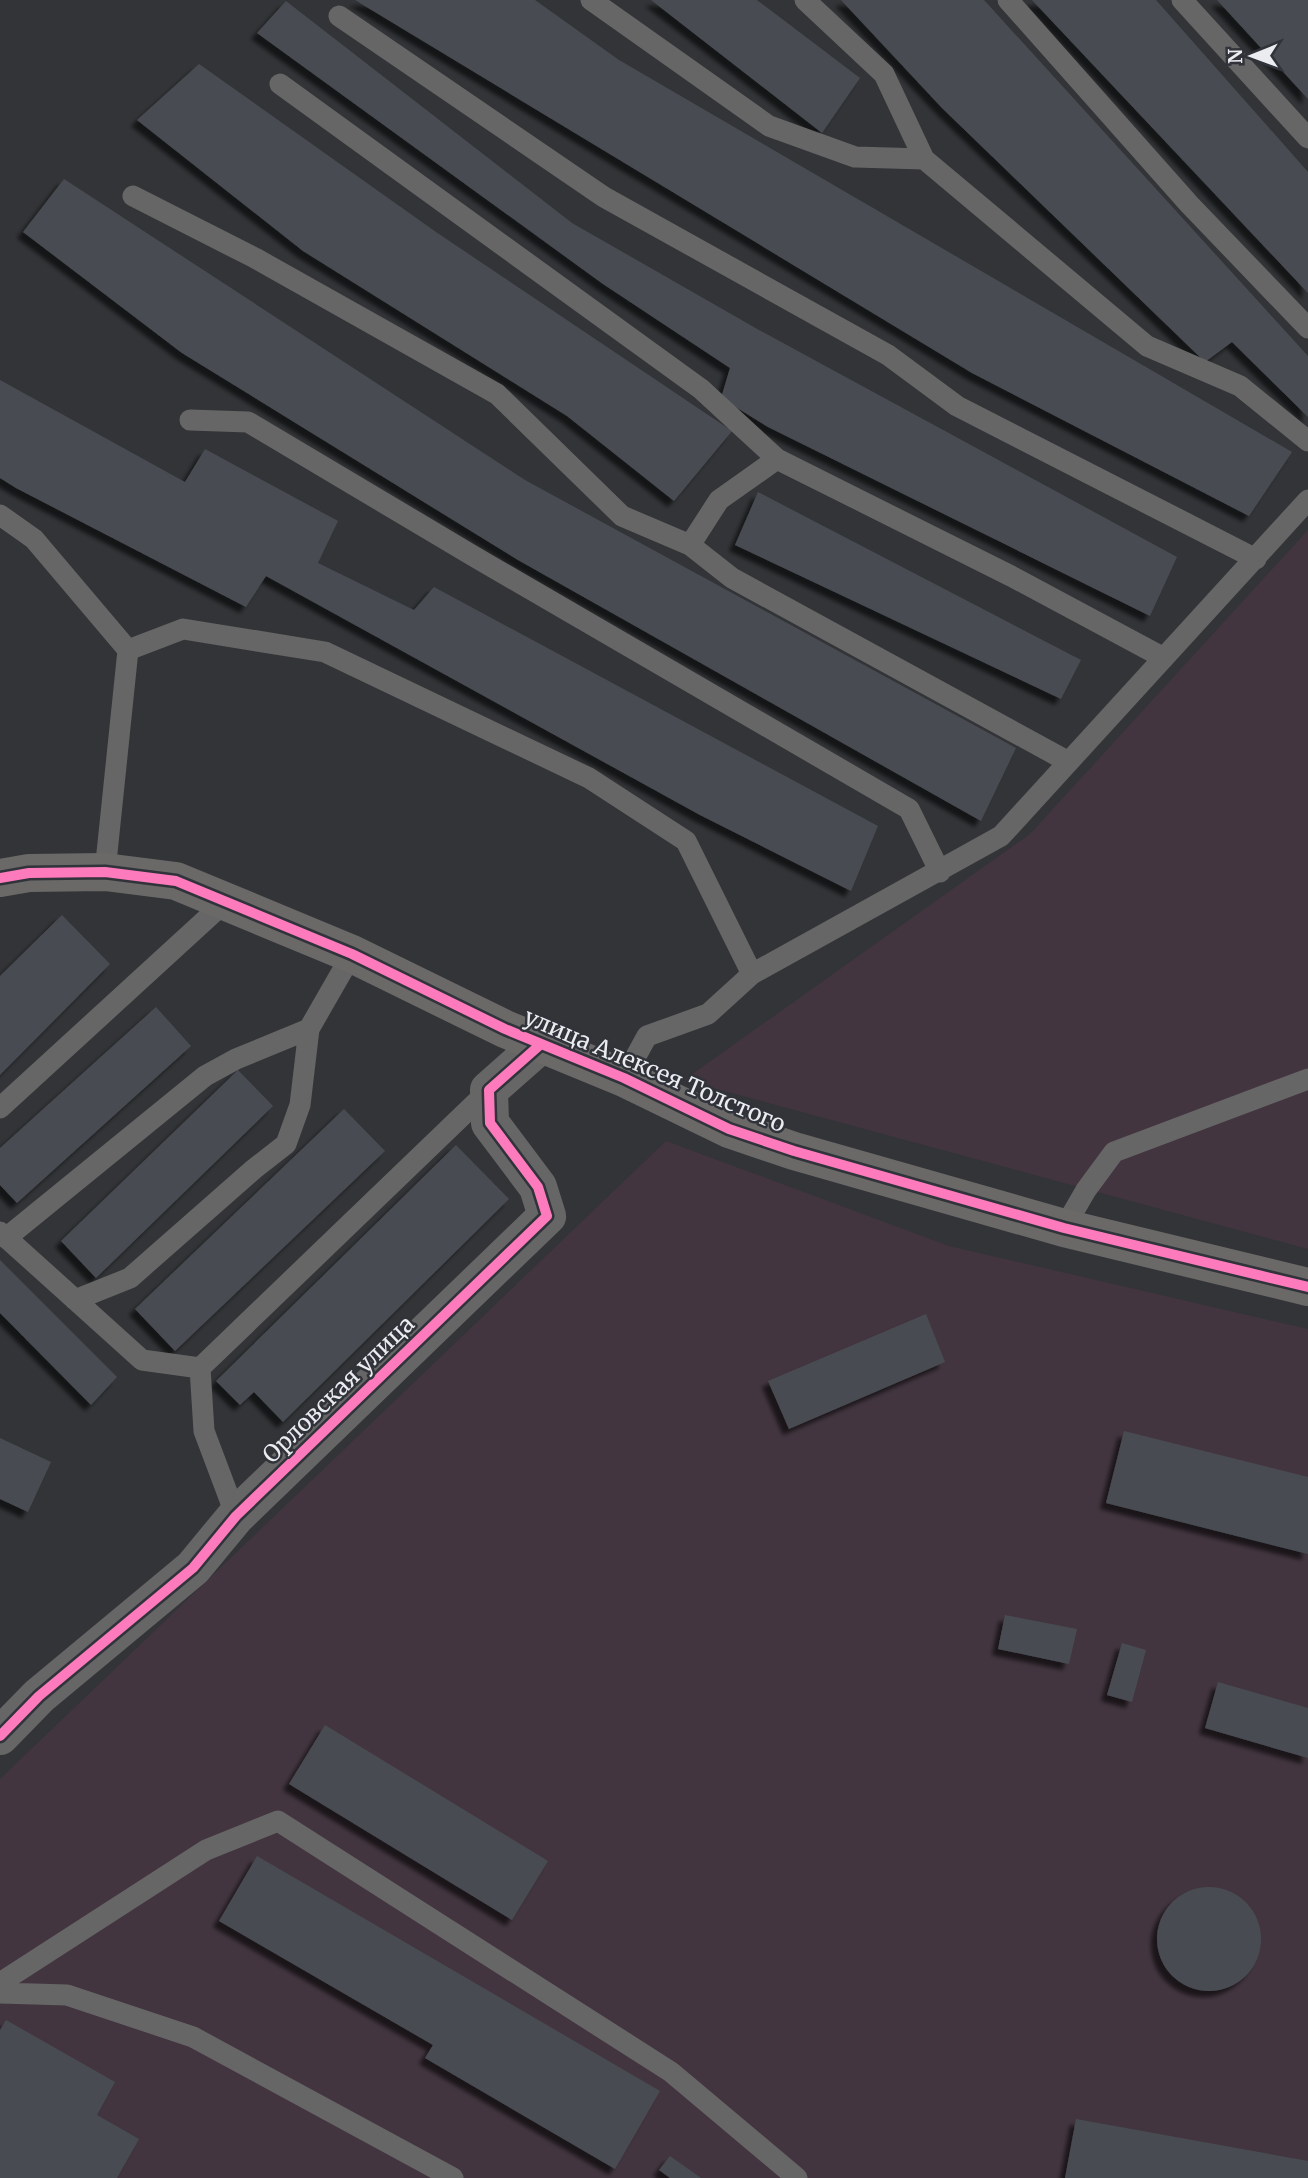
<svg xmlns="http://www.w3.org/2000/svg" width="1308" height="2178" font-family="Merriweather,serif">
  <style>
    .industrial { fill: #42353f }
    .building { fill: #484c52; filter: url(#shadow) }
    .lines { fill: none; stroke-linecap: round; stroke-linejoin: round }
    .lane { stroke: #676666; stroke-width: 21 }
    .street { stroke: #676666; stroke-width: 38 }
    .secondary { stroke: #6a6968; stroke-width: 38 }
    .cycleway-casing { stroke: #303339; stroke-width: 15 }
    .cycleway { stroke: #fd7abc; stroke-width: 10 }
    .labels { text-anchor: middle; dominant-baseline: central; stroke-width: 5; stroke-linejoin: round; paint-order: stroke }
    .street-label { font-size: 23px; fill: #eaecf0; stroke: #303339 }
  </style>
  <defs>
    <filter id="shadow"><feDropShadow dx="-6" dy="6" stdDeviation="2" flood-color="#0009"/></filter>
  </defs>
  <rect width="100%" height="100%" fill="#323437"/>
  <path class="industrial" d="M1308,530v719l-624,-169 346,-246z
    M666,1141l283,105 359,83v849h-1308v-399z"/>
  <path class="building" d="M355,0h180l84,60 673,392 -43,64 -277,-143z
    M651,0h106l103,78 -38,55z
    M841,0h143l324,356v61l-76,-75 -27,20 -263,-254z
    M1032,0h124l152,172v121z
    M1217,0h91v99z
    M286,1l286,222 187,107 418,227 -27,59 -382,-189 -47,-29 9,-30 -127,-84 -346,-251z
    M199,64l237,168 296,199 -58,70 -107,-85 -264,-165 -166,-131z
    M64,179l461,301 491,268 -35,73 -463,-261 -336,-207 -159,-121z
    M0,380l185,102 20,-33 133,72 -20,42 96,47 20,-23 444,239 -27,65 -151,-76 -434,-239 -20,31 -230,-119 -16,-10z
    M758,492l323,168 -20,39 -326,-154z
    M62,915l48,49 -110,111v-99z
    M156,1007l35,39 -174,157 -17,-18v-37z
    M238,1070l35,36 -177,172 -35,-37z
    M344,1109l41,42 -210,200 -40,-42z
    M456,1145l53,54 -226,223 -29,-30 -14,13 -24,-24z
    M0,1260l117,117 -26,28 -91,-92z
    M926,1314l19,48 -156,67 -21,-48z
    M1124,1431l184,46v77l-202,-51z
    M0,1438l51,24 -23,50 -28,-13z
    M1005,1615l72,14 -8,35 -71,-15z
    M1122,1643l24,7 -14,52 -25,-7z
    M1218,1682l90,26v50l-103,-30z
    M325,1725l223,136 -36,59 -223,-136z
    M257,1856l403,235 -45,78 -190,-111 8,-13 -214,-124z
    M1157 1939a52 52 0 1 1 104 0a52 52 0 1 1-104 0Z
    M6,2020l109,62 -18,33 42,24 -22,39h-117v-148z
    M1076,2119l232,42v17h-243z
    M670,2156l31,22h-31l-11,-8z"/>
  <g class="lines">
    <path class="lane" d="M591,0l178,126 86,31 69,2 223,187 93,40 68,55
      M805,0l79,74 40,85
      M1008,0l181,204 119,124
      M1182,0l126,138
      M339,16l265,181 284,158 69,51 299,153
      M280,84l421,305 76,70
      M133,196l122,62 242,136 125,122 68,29 42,33 335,183
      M190,420l58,2 227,135 434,252 31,63
      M0,515l34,24 94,111 -23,222
      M690,545l29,-45 58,-41 234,117 153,82
      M128,650l55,-21 142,23 264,126 97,63 66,133
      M624,1078l23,-42 61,-22 44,-40 249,-138 307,-336
      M0,1108l225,-206
      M1064,1228l22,-38 28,-38 194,-73
      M0,1232l142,128 58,8
      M6,1238l199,-162 31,-17 73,-30 43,-75
      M75,1300l55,-22 124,-109 32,-25 14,-39 9,-76
      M236,1516l-32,-85 -4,-63 289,-278
      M0,1983l206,-133 72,-29 393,251 126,106
      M0,1993l67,2 126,42 260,141"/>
    <path class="street" d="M0,1736l39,-40 154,-128 43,-52 311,-300 -9,-29 -48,-64 -1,-33 52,-46"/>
    <path class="secondary" d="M0,878l29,-5 76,-1 71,9 176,73 153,75 119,49 105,51 65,22 270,77 244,59"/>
    <g class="cycleway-casing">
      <path id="cycleway" d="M0,878l29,-5 76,-1 71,9 176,73 153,75 119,49 105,51 65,22 270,77 244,59
        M0,1736l39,-40 154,-128 43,-52 311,-300 -9,-29 -48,-64 -1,-33 52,-46"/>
    </g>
    <use href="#cycleway" class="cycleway"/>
  </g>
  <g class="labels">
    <g class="street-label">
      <text transform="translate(655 1070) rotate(23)">улица Алексея Толстого</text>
      <text transform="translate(338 1389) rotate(-44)">Орловская улица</text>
    </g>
  </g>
  <g transform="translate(1252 56) rotate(269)" stroke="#303339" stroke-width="5" paint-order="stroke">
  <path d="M0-5L12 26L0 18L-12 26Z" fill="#eaecf0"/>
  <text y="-10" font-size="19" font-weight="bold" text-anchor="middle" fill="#eaecf0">N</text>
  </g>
</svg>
